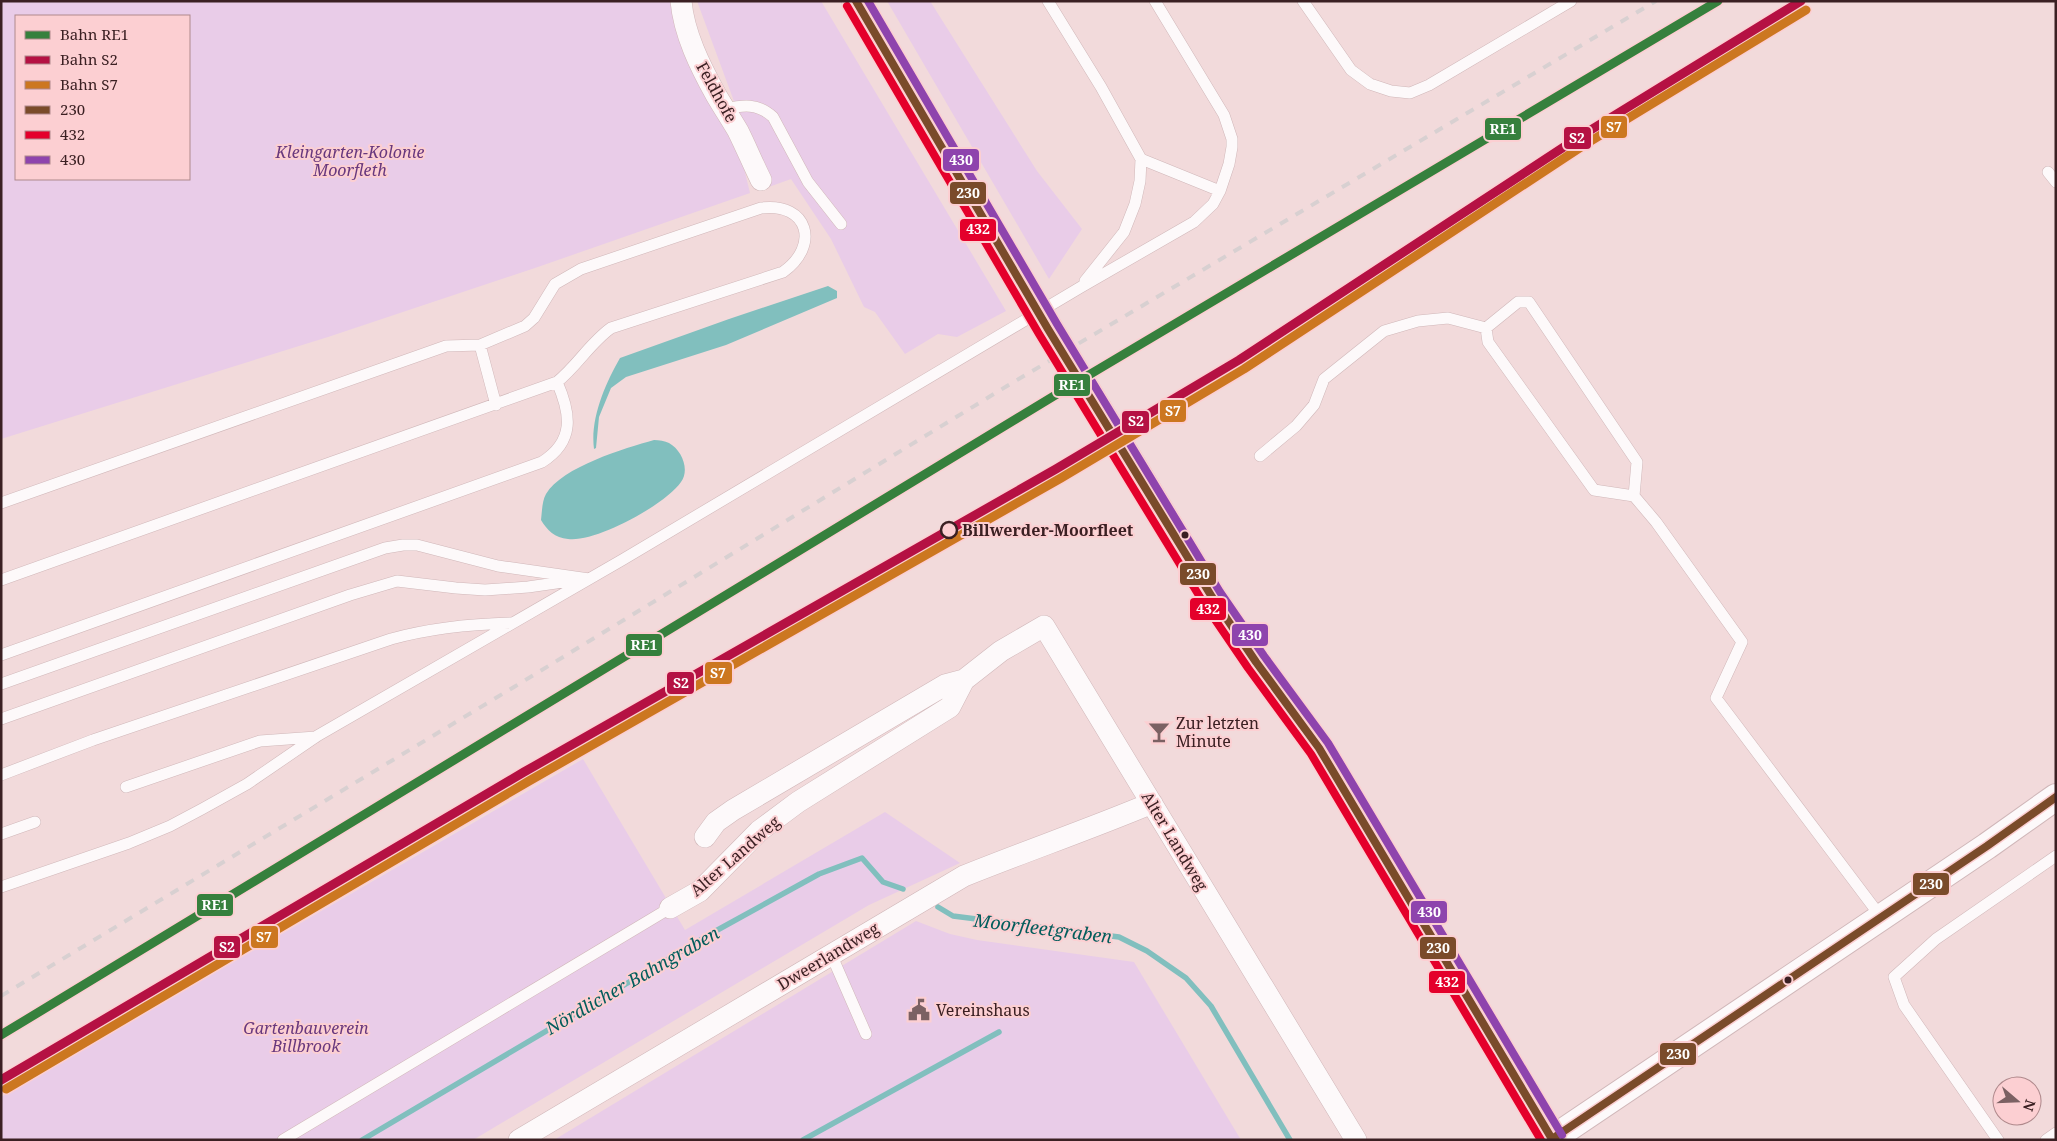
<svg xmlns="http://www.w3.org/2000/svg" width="2057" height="1141" font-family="'Noto Serif',serif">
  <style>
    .green { fill: #e9cce8; fill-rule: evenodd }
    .water { fill: #81bfbe }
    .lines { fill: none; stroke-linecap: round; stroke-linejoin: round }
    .stream { stroke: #81bfbe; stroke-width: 5.5 }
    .service-casing { stroke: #d0b7b9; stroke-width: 12 }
    .minor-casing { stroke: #d0b7b9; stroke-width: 22 }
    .tertiary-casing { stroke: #d0b7b9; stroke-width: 28 }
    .secondary-casing { stroke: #d0b7b9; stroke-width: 29 }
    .service { stroke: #fdf9fa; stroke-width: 11 }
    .minor { stroke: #fdf9fa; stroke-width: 21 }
    .tertiary { stroke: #fdf9fa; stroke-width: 26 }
    .secondary { stroke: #fdf9fa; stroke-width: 28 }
    .rail { stroke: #d8d0d1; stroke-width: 4; stroke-dasharray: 9 9; stroke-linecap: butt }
    .secondary-bridge-casing { stroke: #d0b7b9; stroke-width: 29; stroke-linecap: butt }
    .secondary-bridge { stroke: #fdf9fa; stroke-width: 28 }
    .bus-1-casing { stroke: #fccfd2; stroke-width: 11 }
    .bus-2-casing { stroke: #fccfd2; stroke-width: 11 }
    .bus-3-casing { stroke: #fccfd2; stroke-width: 11 }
    .bus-1 { stroke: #7a4b2a; stroke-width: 8 }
    .bus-2 { stroke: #e4002b; stroke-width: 8 }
    .bus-3 { stroke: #8e44ad; stroke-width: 8 }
    .rail-1-casing { stroke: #fccfd2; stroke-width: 12 }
    .rail-2-casing { stroke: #fccfd2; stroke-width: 12 }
    .rail-3-casing { stroke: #fccfd2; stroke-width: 12 }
    .rail-1 { stroke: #36803d; stroke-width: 9 }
    .rail-2 { stroke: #b51143; stroke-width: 9 }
    .rail-3 { stroke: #cc7720; stroke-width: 9 }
    .stop-dot { fill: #fccfd2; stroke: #3b2023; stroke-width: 2.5 }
    .bus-dot { fill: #3b2023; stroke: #fccfd2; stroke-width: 2 }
    .labels { text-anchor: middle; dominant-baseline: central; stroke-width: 4; stroke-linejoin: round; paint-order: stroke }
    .street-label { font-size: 16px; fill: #3b2023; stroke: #fccfd2 }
    .park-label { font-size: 16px; font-style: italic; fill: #68387e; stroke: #fccfd2 }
    .stop-label { font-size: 16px; font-weight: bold; fill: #3b2023; stroke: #fccfd2; text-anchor: start }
    .poi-label { font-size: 16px; fill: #3b2023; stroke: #fccfd2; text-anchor: start }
    .water-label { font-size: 18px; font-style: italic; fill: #035d5c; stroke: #fccfd2 }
    .line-badge { stroke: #fccfd2; stroke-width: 2 }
    .badge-label { font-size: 14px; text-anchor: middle; font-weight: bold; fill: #fff }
  </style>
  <rect width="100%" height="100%" fill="#f2dadb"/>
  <path class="green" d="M1,1h672l69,159 8,33 -215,75 -207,69 -327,102zM16,16h173v163h-173z
    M697,1h124l185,310 -49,26 -19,-3 -33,20 -30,-42 -11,-5 -33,-68 -40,-60 -25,9z
    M887,1h43l107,170 45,58 -33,50z
    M583,759l102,171 200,-118 75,51 -91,42 -396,235h-472v-43z
    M916,921l34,13 27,6 157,22 107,178h-687z"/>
  <path class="water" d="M828,286l9,5v7l-111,47 -100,32 -15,11 -12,29 -3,31 -2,1c-4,-30 11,-65 26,-91l109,-39z
    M654,440c5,0 11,1 15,3 13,7 21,27 12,39 -16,23 -86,61 -113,57 -13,-1 -21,-9 -27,-19 1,-8 1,-19 5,-26 16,-27 79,-46 108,-54z"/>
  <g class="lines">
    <path class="stream" d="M938,907l15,9 166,21 28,14 39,27 25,28 79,134
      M362,1140l350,-207 107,-59 43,-16 21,24 20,7
      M803,1140l196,-108"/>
    <g class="service-casing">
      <path id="service" d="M1048,1l53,86 40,72 -1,22 -5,23 -11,28 -39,49
        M1303,1l48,69 19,14 21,7 19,2 19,-8 142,-84
        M725,109c18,-4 33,-6 48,8l35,65 33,42
        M1141,159l79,32
        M2048,172l8,10
        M480,345l16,60
        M1260,456l36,-30 18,-21 10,-26 60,-48 34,-10 30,-3 38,10
        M1634,496l-40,-6 -106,-148 -2,-14 32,-26h11l108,160 -3,34 22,26 86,120 -26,56 165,219
        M1,503l445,-157 34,-1 45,-19 9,-8 21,-34 26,-15 180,-61c48,-6 59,38 22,64l-172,56c-21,15 -34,38 -54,54l-556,198
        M1,655l541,-193c33,-21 29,-48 15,-80
        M1,684l384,-136 18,-3h14l81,21 91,13
        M1,719l349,-124 47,-14 59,7 29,2 43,-3 42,-6
        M1,775l92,-35 298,-101c40,-11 80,-15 120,-16
        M126,787l134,-46 56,-4
        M1,834l34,-12
        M1,887l128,-44 41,-17 32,-17 45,-25 70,-48 305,-176 459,-273 113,-65 19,-18 7,-13 9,-27 3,-17v-8l-8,-24 -69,-114
        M831,954l35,80
        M283,1140l387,-232
        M1998,1140l-94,-135 -10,-28 42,-38 120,-83
        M2046,1140l10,-7"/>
    </g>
    <g class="minor-casing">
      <path id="minor" d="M681,1c3,33 19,65 35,94 7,12 15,24 22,36 8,16 15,33 23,49
        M705,837l11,-15 17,-12 212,-125 19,-5
        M670,908l30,-17 59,-60 39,-29 152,-95 14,-27 37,-29 43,-25 312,514
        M519,1140l445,-264c62,-25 126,-47 188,-73"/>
    </g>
    <g class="tertiary-casing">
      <path id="tertiary" d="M1552,1139l435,-293 69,-49"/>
    </g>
    <g class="secondary-casing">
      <path id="secondary" d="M856,1l159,272
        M1140,478l72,119 44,65 63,86 234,392"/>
    </g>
    <use href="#service" class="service"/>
    <use href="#minor" class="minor"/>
    <use href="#tertiary" class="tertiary"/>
    <use href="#secondary" class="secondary"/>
    <path class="rail" d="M1,996l513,-309 493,-301 649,-385"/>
    <g class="secondary-bridge-casing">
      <path id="secondary-bridge" d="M1015,273l125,205"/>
    </g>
    <use href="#secondary-bridge" class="secondary-bridge"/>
    <g class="bus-1-casing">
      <path id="bus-1" d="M856,1l192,328 164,268 44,65 63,86 233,391
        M1552,1139l435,-293 69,-49"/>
    </g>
    <g class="bus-2-casing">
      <path id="bus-2" d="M847,6l192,328 164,268 45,66 63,86 230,386"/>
    </g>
    <g class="bus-3-casing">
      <path id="bus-3" d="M868,1l189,323 163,268 44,64 64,87 234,392"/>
    </g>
    <use href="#bus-1" class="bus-1"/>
    <use href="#bus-2" class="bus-2"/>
    <use href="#bus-3" class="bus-3"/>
    <g class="rail-1-casing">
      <path id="rail-1" d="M1,1035l1071,-650 646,-384"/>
    </g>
    <g class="rail-2-casing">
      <path id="rail-2" d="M1,1080l523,-308 532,-303 183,-109 337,-221 225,-138"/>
    </g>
    <g class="rail-3-casing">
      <path id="rail-3" d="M6,1089l523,-308 532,-303 183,-109 337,-222 225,-137"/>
    </g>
    <use href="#rail-1" class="rail-1"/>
    <use href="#rail-2" class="rail-2"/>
    <use href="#rail-3" class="rail-3"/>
  </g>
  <defs>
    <g id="bar-bare" transform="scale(1.725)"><path d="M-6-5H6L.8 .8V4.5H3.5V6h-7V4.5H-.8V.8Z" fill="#7b6163" stroke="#fccfd2" stroke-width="2.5" paint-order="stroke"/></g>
    <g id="civic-bare" transform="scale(1.725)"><path d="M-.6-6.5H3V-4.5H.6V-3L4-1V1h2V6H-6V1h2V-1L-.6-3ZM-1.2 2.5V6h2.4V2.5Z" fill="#7b6163" stroke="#fccfd2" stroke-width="2.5" paint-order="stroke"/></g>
  </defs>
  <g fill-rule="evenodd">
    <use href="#bar-bare" x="1159" y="732"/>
    <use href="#civic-bare" x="919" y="1010"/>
  </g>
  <circle class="stop-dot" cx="949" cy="530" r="8"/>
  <g class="bus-dot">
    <circle cx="1185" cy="535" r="4.5"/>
    <circle cx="1788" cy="980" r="4.5"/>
  </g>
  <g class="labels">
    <g class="street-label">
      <text transform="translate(717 92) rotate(61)">Feldhofe</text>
      <text transform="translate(1175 841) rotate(59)">Alter Landweg</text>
      <text transform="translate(735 856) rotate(-41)">Alter Landweg</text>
      <text transform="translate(828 956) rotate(-31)">Dweerlandweg</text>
    </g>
    <g class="park-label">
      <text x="350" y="152">Kleingarten-Kolonie<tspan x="350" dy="18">Moorfleth</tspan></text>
      <text x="306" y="1028">Gartenbauverein<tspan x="306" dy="18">Billbrook</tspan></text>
    </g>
    <g class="stop-label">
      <text x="962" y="530">Billwerder-Moorfleet</text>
    </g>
    <g class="poi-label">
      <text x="1176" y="723">Zur letzten<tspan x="1176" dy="18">Minute</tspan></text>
      <text x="936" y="1010">Vereinshaus</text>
    </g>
    <g class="water-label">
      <text transform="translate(1043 928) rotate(7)">Moorfleetgraben</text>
      <text transform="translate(632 980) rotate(-30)">Nördlicher Bahngraben</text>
    </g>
  </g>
  <g class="line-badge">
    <rect x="1600" y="115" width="28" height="24" rx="5" fill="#cc7720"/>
    <rect x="1484" y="117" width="38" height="24" rx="5" fill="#36803d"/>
    <rect x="1563" y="126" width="29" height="24" rx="5" fill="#b51143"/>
    <rect x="942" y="148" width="38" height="24" rx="5" fill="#8e44ad"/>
    <rect x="949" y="181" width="38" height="24" rx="5" fill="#7a4b2a"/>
    <rect x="959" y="218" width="38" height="24" rx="5" fill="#e4002b"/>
    <rect x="1053" y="373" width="38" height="24" rx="5" fill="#36803d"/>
    <rect x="1159" y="399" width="28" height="24" rx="5" fill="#cc7720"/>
    <rect x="1121" y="410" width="29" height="24" rx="5" fill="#b51143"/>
    <rect x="1179" y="562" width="38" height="24" rx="5" fill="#7a4b2a"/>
    <rect x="1189" y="597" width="38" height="24" rx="5" fill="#e4002b"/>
    <rect x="1231" y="623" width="38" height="24" rx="5" fill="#8e44ad"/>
    <rect x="625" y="633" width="38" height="24" rx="5" fill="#36803d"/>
    <rect x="704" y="661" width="29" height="24" rx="5" fill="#cc7720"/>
    <rect x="666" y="671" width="29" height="24" rx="5" fill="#b51143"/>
    <rect x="1912" y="872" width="38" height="24" rx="5" fill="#7a4b2a"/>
    <rect x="196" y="893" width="38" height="24" rx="5" fill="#36803d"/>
    <rect x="1410" y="900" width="38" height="24" rx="5" fill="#8e44ad"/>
    <rect x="250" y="925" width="29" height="24" rx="5" fill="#cc7720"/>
    <rect x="213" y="935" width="28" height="24" rx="5" fill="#b51143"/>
    <rect x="1419" y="936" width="38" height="24" rx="5" fill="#7a4b2a"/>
    <rect x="1428" y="970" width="38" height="24" rx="5" fill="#e4002b"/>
    <rect x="1659" y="1042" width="38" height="24" rx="5" fill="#7a4b2a"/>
  </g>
  <g class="badge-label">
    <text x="1614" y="132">S7</text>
    <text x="1503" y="134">RE1</text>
    <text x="1577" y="143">S2</text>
    <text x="961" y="165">430</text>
    <text x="968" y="198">230</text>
    <text x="978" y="234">432</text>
    <text x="1072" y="390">RE1</text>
    <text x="1173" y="416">S7</text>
    <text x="1136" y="426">S2</text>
    <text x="1198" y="579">230</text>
    <text x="1208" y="614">432</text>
    <text x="1250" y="640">430</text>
    <text x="644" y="650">RE1</text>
    <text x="718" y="678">S7</text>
    <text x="681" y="688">S2</text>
    <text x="1931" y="889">230</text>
    <text x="215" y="910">RE1</text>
    <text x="1429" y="917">430</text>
    <text x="264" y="942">S7</text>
    <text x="227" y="952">S2</text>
    <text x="1438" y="953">230</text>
    <text x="1447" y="987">432</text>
    <text x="1678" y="1059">230</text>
  </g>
  <rect width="2057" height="1141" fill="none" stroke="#3b2023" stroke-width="5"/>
  <rect x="15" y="15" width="175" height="165" fill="#fccfd2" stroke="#af898c"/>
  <rect x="25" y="31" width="25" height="8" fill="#36803d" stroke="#af898c"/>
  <text x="60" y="40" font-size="15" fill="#3b2023">Bahn RE1</text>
  <rect x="25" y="56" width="25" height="8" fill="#b51143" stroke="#af898c"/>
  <text x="60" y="65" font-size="15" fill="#3b2023">Bahn S2</text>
  <rect x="25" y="81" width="25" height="8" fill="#cc7720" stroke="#af898c"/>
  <text x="60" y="90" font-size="15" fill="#3b2023">Bahn S7</text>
  <rect x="25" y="106" width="25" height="8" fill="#7a4b2a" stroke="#af898c"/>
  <text x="60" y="115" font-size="15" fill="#3b2023">230</text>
  <rect x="25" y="131" width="25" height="8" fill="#e4002b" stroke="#af898c"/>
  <text x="60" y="140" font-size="15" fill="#3b2023">432</text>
  <rect x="25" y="156" width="25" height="8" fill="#8e44ad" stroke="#af898c"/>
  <text x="60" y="165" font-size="15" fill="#3b2023">430</text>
  <g transform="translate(2017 1101) rotate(109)"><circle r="24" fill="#fccfd2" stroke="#af898c"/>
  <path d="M0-4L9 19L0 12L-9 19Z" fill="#7b6163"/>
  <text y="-8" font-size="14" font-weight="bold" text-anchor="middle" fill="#3b2023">N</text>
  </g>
</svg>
